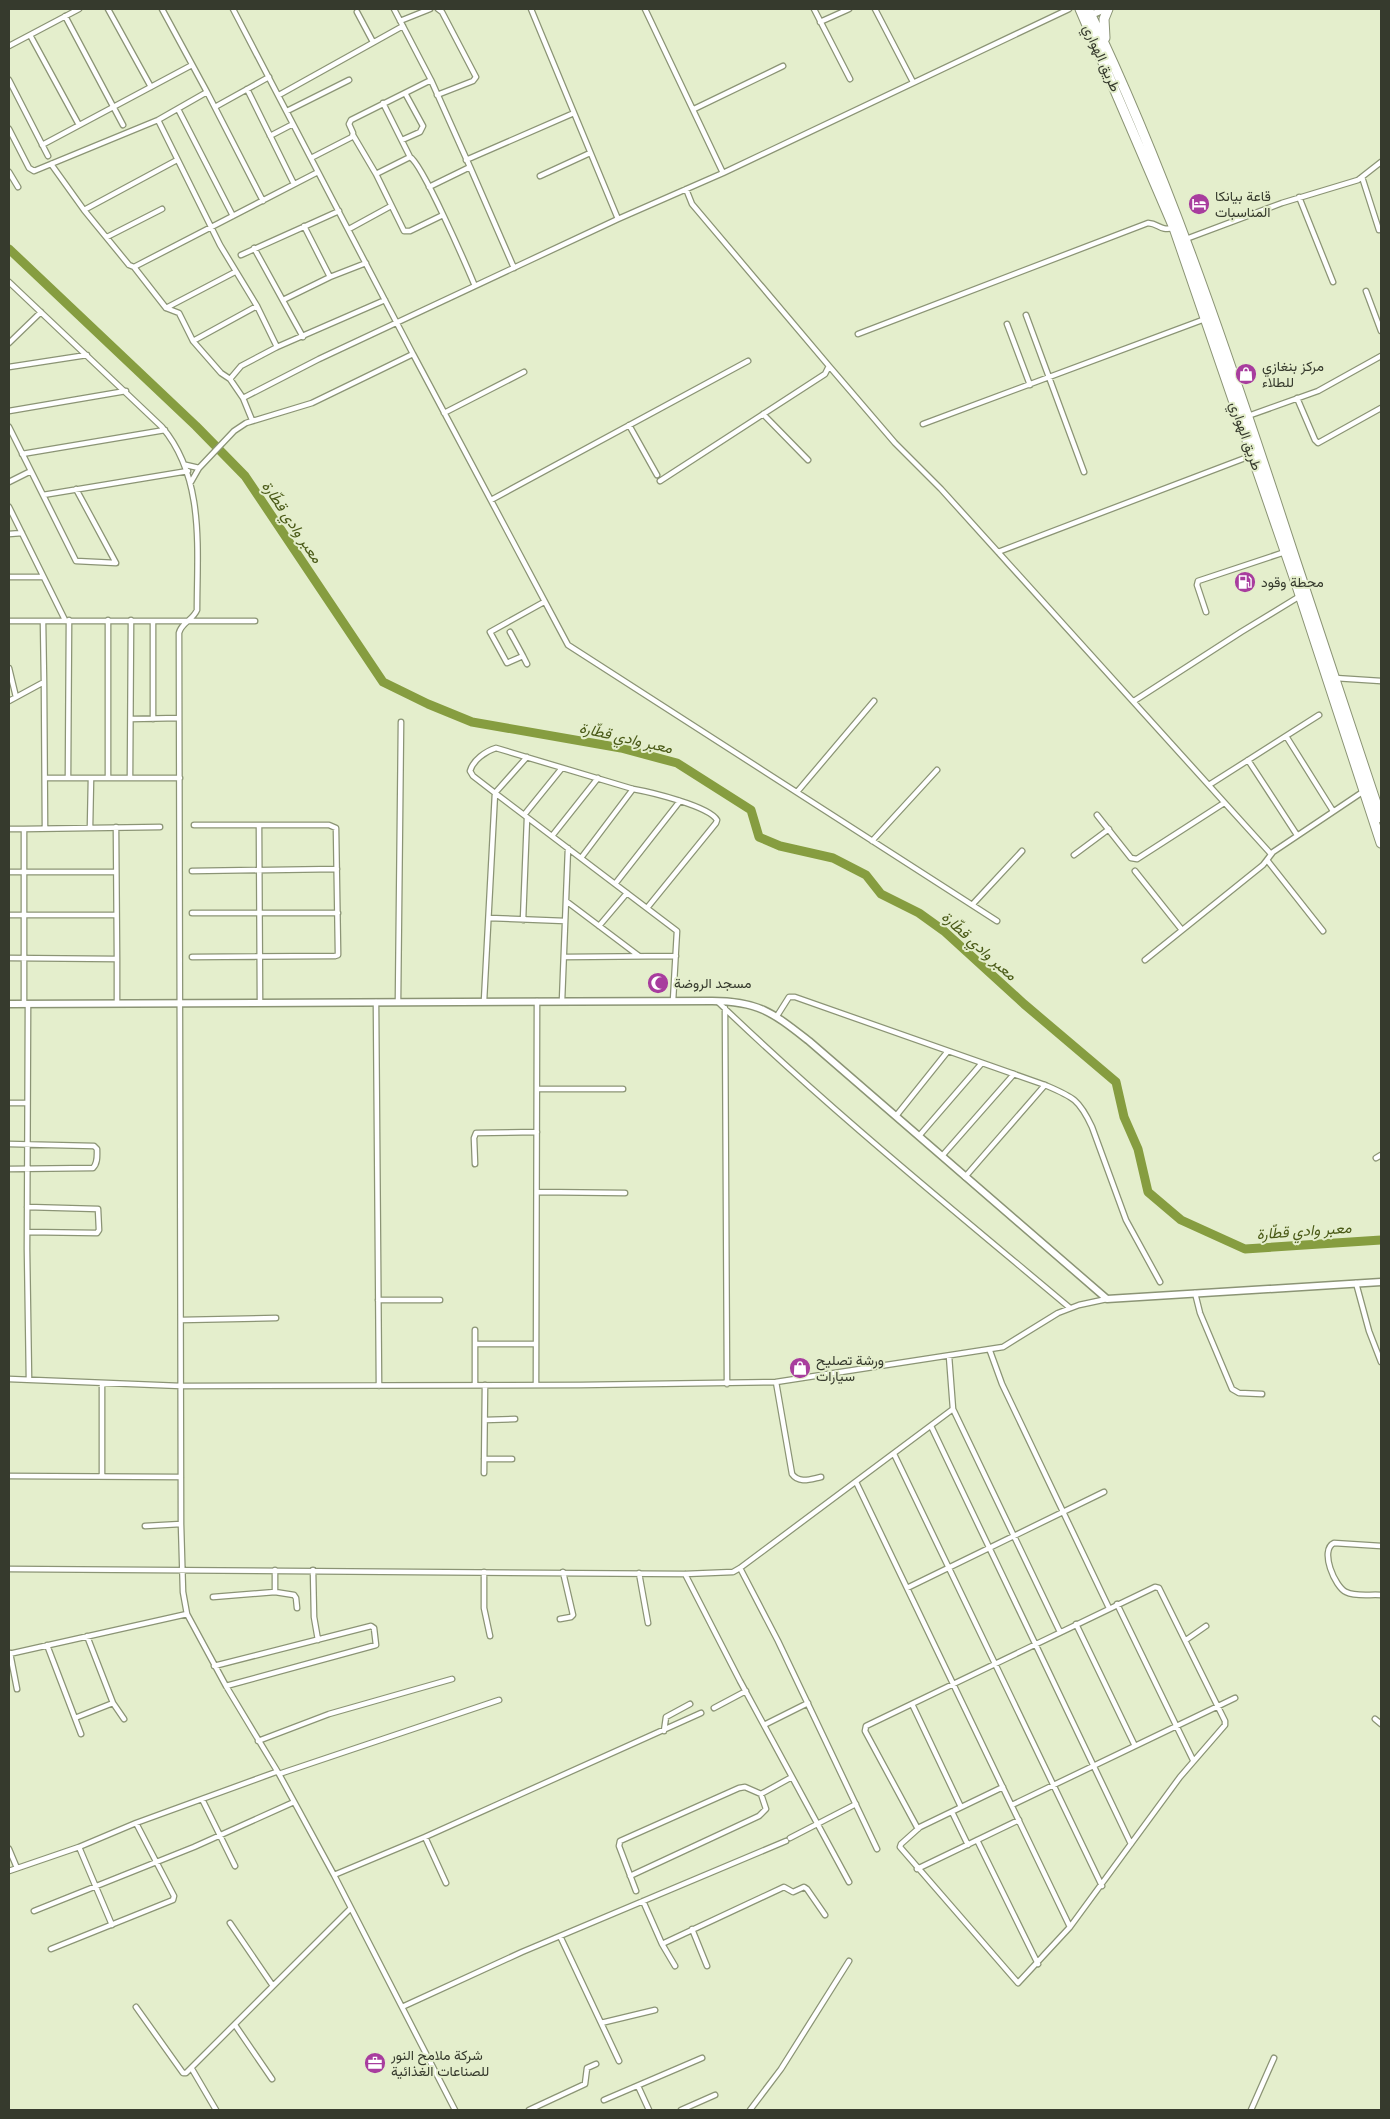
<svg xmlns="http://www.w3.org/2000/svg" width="1390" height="2119" font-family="'Roboto Serif',Vazirmatn,serif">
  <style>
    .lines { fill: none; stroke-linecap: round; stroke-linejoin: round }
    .river { stroke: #869d40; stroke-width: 9 }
    .street-casing { stroke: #8b9475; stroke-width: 7 }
    .secondary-casing { stroke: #8b9475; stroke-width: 9 }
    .highway-casing { stroke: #8b9475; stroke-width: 11 }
    .street { stroke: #fff; stroke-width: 4.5 }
    .secondary { stroke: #fff; stroke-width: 6 }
    .highway { stroke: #fff; stroke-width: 9 }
    .labels { text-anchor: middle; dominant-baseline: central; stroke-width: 4; stroke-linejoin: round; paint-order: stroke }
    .street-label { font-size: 14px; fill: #363a2d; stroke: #e4eecc }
    .poi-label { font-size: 14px; fill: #363a2d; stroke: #e4eecc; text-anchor: start }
    .water-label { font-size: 15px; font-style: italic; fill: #4a5a17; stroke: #e4eecc }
  </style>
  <rect width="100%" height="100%" fill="#e4eecc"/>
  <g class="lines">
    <path class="river" d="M9,249l187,177 49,50 138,206 45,22 44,18 149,26 56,15 74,47 8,27 21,9 53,12 33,17 15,19 38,19 25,18 80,73 92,78 8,35 14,32 10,43 33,28 64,29 136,-9"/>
    <g class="street-casing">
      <path id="street" d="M108,9l43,78
        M162,9l45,83
        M394,9l37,71 39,87
        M531,9l87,210
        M645,9l78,164
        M814,9l36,70
        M875,9l38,73
        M357,12l16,30
        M65,16l58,109
        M400,21l30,-12
        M820,22l29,-13
        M30,35l49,90
        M9,46l70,-37
        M9,80l39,76
        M247,89l47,95
        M279,95l124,-69
        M437,95l36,-14 3,-4 -34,-65 -4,-3
        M383,103l27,54c12,6 57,110 65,129
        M215,107l54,-30
        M178,109l55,107
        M694,109l89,-43
        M287,111l62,-31
        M158,120l62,125 37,61 20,41
        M9,129l20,39 5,3 124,-51 49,-28 56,109
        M353,135l23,39 28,57h6l33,-16
        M270,136l23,-12
        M402,140l18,-8 3,-6 -18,-33
        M42,145l150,-80
        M311,158l41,-21 1,-4 -4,-9 2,-4 80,-40
        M466,160l108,-47
        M51,164l33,46 45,55 5,2 184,-95
        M9,172l9,15
        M376,174l34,-17
        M540,176l50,-23
        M1362,177l17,53
        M429,187l41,-20 44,101
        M1299,197l34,85
        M84,210l93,-50
        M304,226l26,51
        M349,229l42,-23
        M107,237l55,-28
        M1186,239l96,-36 76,-23 23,-18
        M254,248l49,89
        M241,255l98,-44
        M134,267l32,41 13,5 14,28 28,32 9,6 13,19 9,22
        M9,282l153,145c43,51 35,121 35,183 -4,10 -16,13 -18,23l2,891 2,68 4,22 39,72 53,88 55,101 121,235
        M1366,291l15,40
        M283,300l47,-23 36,-14
        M166,308l69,-36
        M1026,315l58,157
        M1007,324l23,61
        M858,334l290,-111c12,1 11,8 26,5
        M193,341l64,-35
        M9,343l32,-31
        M413,354l155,291 429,276
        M829,366l66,77 46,46 330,365
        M9,367l78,-12
        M230,379l11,-13 36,-19 108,-47
        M243,398l76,-39 299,-140 105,-46 346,-164
        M1297,398l18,42 3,3 63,-35
        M9,411l117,-20
        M444,413l80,-41
        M763,414l45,46
        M1248,416l70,-25 63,-35
        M923,424l282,-105
        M629,425l28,50
        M9,427l67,134 40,2 -40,-74
        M22,454l143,-24
        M186,465l13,3
        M660,481l165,-107 4,-8 -137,-162 -6,-15
        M9,482l22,-11
        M191,482l8,-14 35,-37 12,-8 66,-20 101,-49 -180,-345
        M43,495l145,-24
        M491,500l257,-139
        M9,507l56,113
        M9,534l13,-1
        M998,552l255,-97
        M9,577h34
        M1206,612l-9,-27 1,-4 87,-29
        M9,621h246
        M510,632l13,24 -16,7 -17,-31 54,-30
        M523,656l4,8
        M9,668l7,29
        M1335,678l46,3
        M44,682l1,146
        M9,701l35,-19 -1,-61
        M1134,701l107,-69 59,-36
        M131,719l48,-1
        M153,719v-98
        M1286,736l47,75
        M1248,760l49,75
        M45,778h135
        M68,778l1,-158
        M108,778v-158
        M130,778l1,-158
        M1209,785l110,-70
        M797,792l77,-91
        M524,815l38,-47
        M1097,815l34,43 6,1 87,-56
        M259,825l1,177
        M90,828l1,-50
        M9,829h15v175
        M24,829l136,-2
        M552,836l46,-58
        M872,841l65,-71
        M1074,855l35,-26
        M581,858l52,-69
        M1267,860l56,71
        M192,871l145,-2
        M1135,871l47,59
        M9,872h107
        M615,884l65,-83
        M566,901l73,55
        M972,905l50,-54
        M647,908l69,-85 1,-3c-8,-14 -67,-28 -84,-31l-137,-41c-10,3 -23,12 -26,23l3,5 22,17 182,138 -4,70
        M192,913h146
        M9,915h107
        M489,918l76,3
        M523,920l4,-102
        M599,926l28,-33
        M192,957l143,-1 3,-1v-3l-2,-124 -7,-3h-135
        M564,957l112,-1
        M9,958l108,1 -1,-132
        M117,959v44
        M1145,960l118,-95 10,-13 91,-61
        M484,1001l11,-208 32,-36
        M562,1001l6,-153
        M376,1002l3,384
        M398,1002l3,-280
        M718,1002c112,108 233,206 352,306
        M28,1004l-1,245 2,131
        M725,1008l2,376
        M777,1016l12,-19h6l250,88c28,12 34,14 47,42l34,93 34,62
        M537,1089h86
        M9,1103h18
        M896,1116l52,-65
        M919,1136l63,-73
        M9,1144l85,2 3,3c0,6 1,14 -4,19l-84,1
        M942,1156l72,-82
        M1376,1158l5,-3
        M475,1164l-1,-26 2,-5 61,-1
        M965,1177l80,-92
        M537,1192l88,1
        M27,1207l71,2 1,21 -2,3 -70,-1
        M1356,1283l13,48 12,31
        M1195,1293l5,20 32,76 7,4 23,1
        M378,1300h62
        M181,1320l95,-2
        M475,1344v-14
        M990,1351l12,33 107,224
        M9,1379l172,7 400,-1 195,-3 227,-35 55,-34 21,-8 28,-6
        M776,1382l16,92c7,10 19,5 29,3
        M475,1385v-41h61
        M536,1385l1,-384
        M953,1409l107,223
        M485,1420l30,-1
        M931,1426l200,418
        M894,1454l208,432
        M484,1459h28
        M484,1473l1,-88
        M9,1476l172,1
        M102,1476v-93
        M856,1482l214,445
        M145,1526l36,-2
        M1381,1546l-47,-3c-15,7 1,44 12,49 10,5 25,2 35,3
        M740,1568l38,73 99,208
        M9,1569l676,5 48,-2 7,-4 213,-159 -4,-53
        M313,1570l1,47 4,23
        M484,1572v36l6,28
        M639,1573l9,50
        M685,1574l55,107 109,201
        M907,1588l197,-96
        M275,1592l19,3 2,3 1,10
        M213,1597l62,-5v-22
        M1117,1604l76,156
        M560,1619l11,-2 2,-2 -10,-43
        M1076,1624l59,122
        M1186,1640l20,-14
        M47,1645l34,89
        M10,1653l7,36
        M9,1654l178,-40
        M214,1666l157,-40 3,2 2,17 -150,41
        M113,1703l11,16
        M912,1704l49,103
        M714,1708l32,-17
        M75,1718l38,-15 -26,-67
        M1375,1719l6,5
        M764,1725l44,-22
        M664,1731l2,-14 24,-13
        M258,1741l71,-27 123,-35
        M279,1774l220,-74
        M202,1799l33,67
        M1012,1805l223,-107
        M952,1812l16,33
        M918,1829l-53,-98 1,-5 289,-139 4,1 66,133v4l-45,52 -110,150 -52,56 -118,-136 1,-3 19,-17 83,-40
        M425,1837l21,46
        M790,1838l66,-34
        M977,1840l61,124
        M79,1847l33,78
        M9,1849l8,19
        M917,1869l102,-49
        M9,1871l70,-24 57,-24 140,-51
        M334,1875l91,-38 276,-124
        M630,1876l129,-60 7,-7 -5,-15
        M636,1891l-17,-45 1,-5 119,-53 6,-1 16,7 31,-17
        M643,1901l19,43 13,22
        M34,1911l160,-64 100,-45
        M230,1923l43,63
        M692,1929l15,37
        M560,1936l59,125
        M662,1944l122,-57 9,5 11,-5 3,2 18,26
        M51,1949l122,-49 1,-4 -38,-73
        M136,2007l47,66h3l164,-164
        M402,2007l120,-55 264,-111
        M601,2023l54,-13
        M235,2025l37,54
        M192,2069l24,41
        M638,2086l11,24
        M604,2100l98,-42
        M529,2110l56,-26 2,-16 9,-4
        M681,2110l34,-15
        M750,2110l31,-41 68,-108
        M1251,2110l23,-52"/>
    </g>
    <g class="secondary-casing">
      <path id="secondary" d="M1091,15l14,-6
        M9,1004l703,-3c47,0 61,12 97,40l298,258 274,-17"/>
    </g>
    <g class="highway-casing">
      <path id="highway" d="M1080,9l94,219 123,358 84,257
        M1088,9c76,158 132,323 187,489 35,107 71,214 106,320
        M1105,38l-1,-19 4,-10"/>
    </g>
    <use href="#street" class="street"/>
    <use href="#secondary" class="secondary"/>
    <use href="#highway" class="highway"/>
  </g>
  <defs>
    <g id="hotel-disc" transform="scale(1.125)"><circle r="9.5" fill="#a83d9e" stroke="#e4eecc"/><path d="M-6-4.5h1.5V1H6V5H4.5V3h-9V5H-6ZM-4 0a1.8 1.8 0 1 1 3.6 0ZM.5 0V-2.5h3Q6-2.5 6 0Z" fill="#fff"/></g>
    <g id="shop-disc" transform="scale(1.125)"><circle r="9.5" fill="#a83d9e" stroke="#e4eecc"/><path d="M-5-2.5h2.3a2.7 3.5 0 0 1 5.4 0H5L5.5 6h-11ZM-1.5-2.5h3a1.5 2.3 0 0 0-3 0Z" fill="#fff"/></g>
    <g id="fuel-disc" transform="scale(1.125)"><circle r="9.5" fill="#a83d9e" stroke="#e4eecc"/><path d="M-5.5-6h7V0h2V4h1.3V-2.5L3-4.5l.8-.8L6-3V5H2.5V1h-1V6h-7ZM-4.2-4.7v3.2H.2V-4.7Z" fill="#fff"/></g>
    <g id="mosque-disc" transform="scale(1.125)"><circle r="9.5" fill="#a83d9e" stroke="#e4eecc"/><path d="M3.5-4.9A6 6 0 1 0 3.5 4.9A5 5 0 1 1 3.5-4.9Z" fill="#fff"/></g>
    <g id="office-disc" transform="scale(1.125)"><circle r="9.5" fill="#a83d9e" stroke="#e4eecc"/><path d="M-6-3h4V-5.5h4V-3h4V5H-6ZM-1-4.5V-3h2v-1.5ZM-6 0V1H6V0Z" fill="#fff"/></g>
  </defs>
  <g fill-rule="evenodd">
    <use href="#hotel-disc" x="1199" y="204"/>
    <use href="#shop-disc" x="1246" y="374"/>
    <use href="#fuel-disc" x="1245" y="582"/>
    <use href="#mosque-disc" x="658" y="983"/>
    <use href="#shop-disc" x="800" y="1368"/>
    <use href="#office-disc" x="375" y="2063"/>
  </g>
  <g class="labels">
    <g class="street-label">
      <text transform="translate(1102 58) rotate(66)">طريق الهواري</text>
      <text transform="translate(1246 436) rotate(71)">طريق الهواري</text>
    </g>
    <g class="poi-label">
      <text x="1215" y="196">قاعة بيانكا<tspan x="1215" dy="16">المناسبات</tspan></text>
      <text x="1262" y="366">مركز بنغازي<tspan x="1262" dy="16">للطلاء</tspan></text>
      <text x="1261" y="582">محطة وقود</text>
      <text x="674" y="983">مسجد الروضة</text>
      <text x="816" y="1360">ورشة تصليح<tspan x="816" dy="16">سيارات</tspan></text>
      <text x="391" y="2055">شركة ملامح النور<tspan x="391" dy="16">للصناعات الغذائية</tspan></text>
    </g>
    <g class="water-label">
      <text transform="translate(292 522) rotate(56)">معبر وادي قطّارة</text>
      <text transform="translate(626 738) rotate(13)">معبر وادي قطّارة</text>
      <text transform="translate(979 946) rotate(42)">معبر وادي قطّارة</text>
      <text transform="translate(1304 1231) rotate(-4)">معبر وادي قطّارة</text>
    </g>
  </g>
  <rect width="1390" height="2119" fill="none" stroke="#363a2d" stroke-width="20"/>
</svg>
